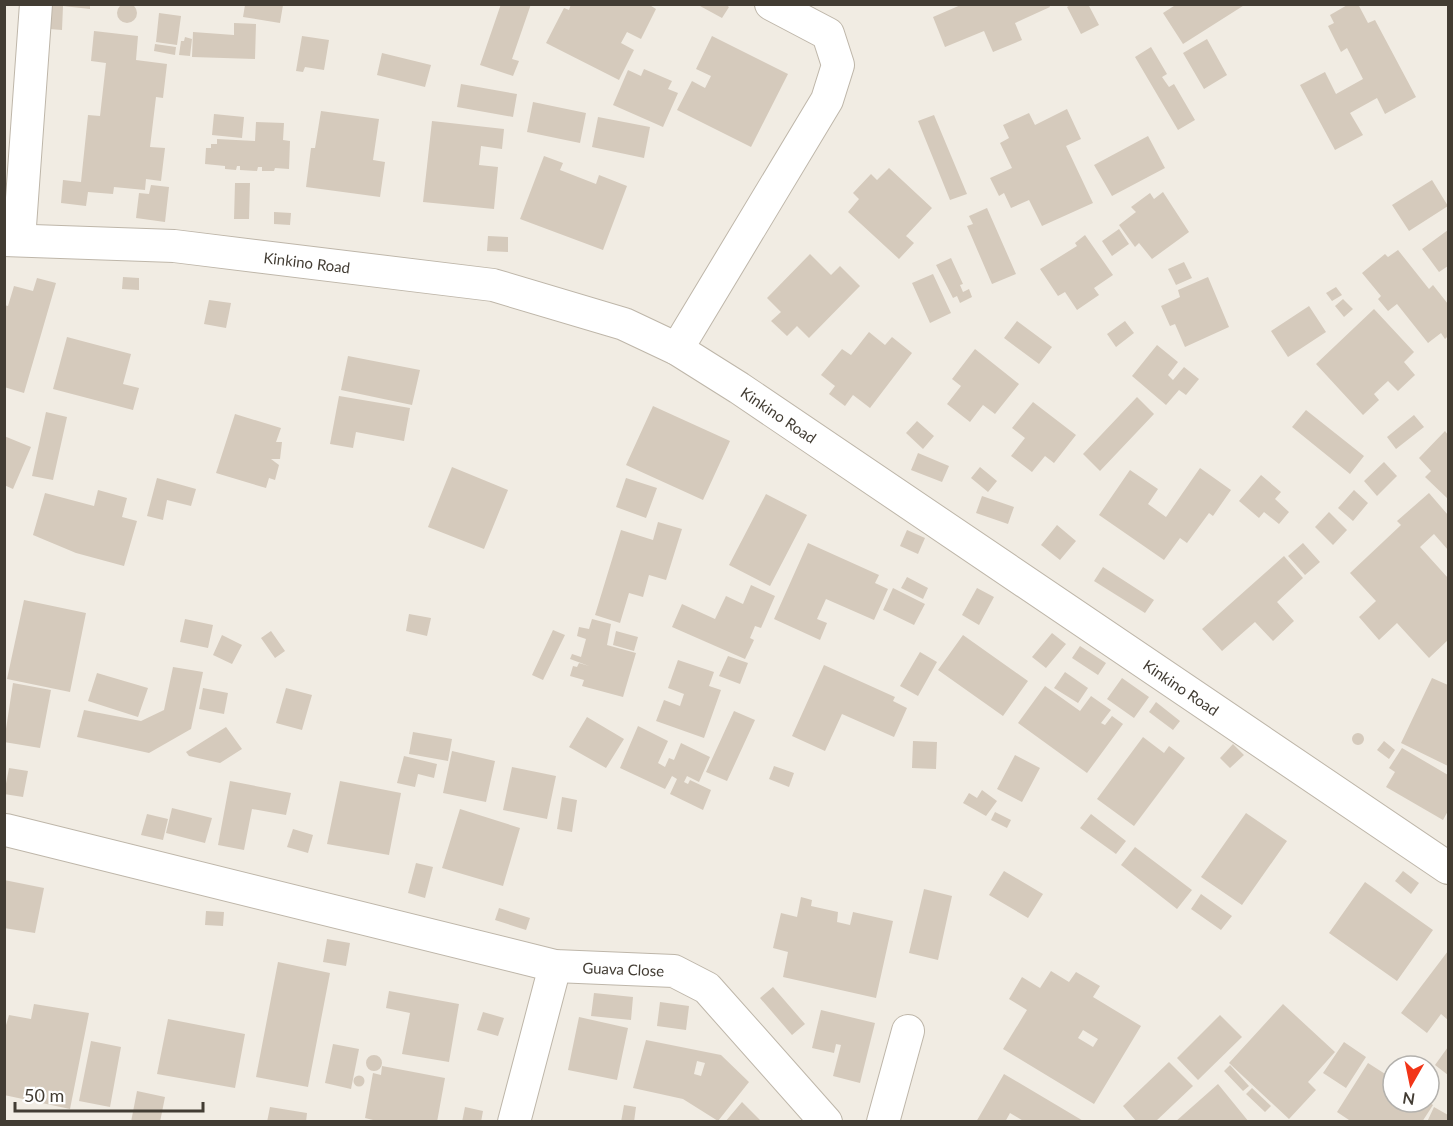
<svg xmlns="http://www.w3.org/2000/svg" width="1453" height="1126" font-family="Lato,sans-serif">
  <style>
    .building { fill: #d5cabc; fill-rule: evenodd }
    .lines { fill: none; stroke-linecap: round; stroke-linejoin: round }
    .minor-casing { stroke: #beb6a9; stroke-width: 34 }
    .minor { stroke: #fff; stroke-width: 32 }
    .labels { text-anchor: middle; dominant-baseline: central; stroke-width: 6; stroke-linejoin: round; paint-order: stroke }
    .street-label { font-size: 15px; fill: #423c33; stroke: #fff }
  </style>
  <rect width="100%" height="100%" fill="#f1ece3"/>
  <path class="building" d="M117 13a10 10 0 1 1 20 0a10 10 0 1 1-20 0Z
    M50,4h40v5l-27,-3 -1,24 -13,-1z
    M501,4h30l-19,55 7,2 -6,15 -33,-11z
    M571,4h77l8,5 -15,30 -14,-7 -6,11 13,7 -15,30 -73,-37 18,-35 5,2z
    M701,4h24l4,3 -7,11 -22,-12z
    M963,4h86l1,3 -35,16 7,17 -29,12 -9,-21 -39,16 -12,-30z
    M1072,4h16l11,21 -18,9 -14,-27z
    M1177,4h69l-63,40 -20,-31z
    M1349,4h9l10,19 7,-3 41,77 -31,17 -8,-16 -27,15 13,22 -28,15 -35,-65 25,-13 11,22 27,-15 -16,-31 -6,4 -13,-26 6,-3 -4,-8z
    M245,5h38l-3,18 -37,-6z
    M159,13l22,3 -4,29 -21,-3z
    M234,23l22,1 -1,35 -63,-2 1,-25 41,3z
    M94,31l44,5 -2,24 31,4 -4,34 -7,-1 -6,50 15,1 -4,33 -15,-2 -1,11 -31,-3 -1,7 -25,-2 -2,14 -25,-3 2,-23 18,2 7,-67 12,1 6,-53 -15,-2z
    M302,36l27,4 -5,30 -19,-3 -2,5 -7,-1z
    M712,36l76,38 -37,73 -74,-37 15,-29 13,7 6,-12 -15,-7z
    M185,37l7,2 -2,17 -11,-1 2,-14h3z
    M1207,39l20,36 -23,14 -21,-36z
    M155,44l21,3 -1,8 -21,-4z
    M1151,47l16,27 -5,3 7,10 5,-3 21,36 -17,10 -43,-73z
    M382,53l49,12 -6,22 -48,-12z
    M644,69l28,12 -4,8 10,4 -15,34 -50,-22 15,-35 13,6z
    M461,84l56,10 -4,23 -56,-10z
    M533,102l53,11 -6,30 -53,-11z
    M1067,109l14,30 -15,7 27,57 -51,23 -13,-26 -18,8 -7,-15 -5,3 -9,-18 22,-10 -12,-25 9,-5 -6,-13 26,-12 6,12z
    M321,111l58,8 -6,41 12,2 -5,35 -74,-10 5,-39h4z
    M214,114l30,3 -2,21 -30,-3z
    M934,115l33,79 -17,6 -32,-79z
    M598,117l52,10 -6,31 -52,-11z
    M432,121l72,8 -2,20 -21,-3 -2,19 19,2 -4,42 -71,-7z
    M256,122l28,1 -1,17 7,1 -1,28 -14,-1 -1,3h-12v-4h-4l-1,4 -17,-1v-4h-3l-1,4 -11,-1v-3l-20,-2 1,-16h5v-4h6v-5l38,2z
    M1148,136l17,32 -53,28 -18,-31z
    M544,156l19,7 -3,7 36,14 3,-9 28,11 -24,64 -83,-31z
    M889,168l43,40 -26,28 8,7 -15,16 -51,-47 11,-13 -6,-6 18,-19 6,6z
    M1432,180l16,26 -39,25 -17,-26z
    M235,183h15l-1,36h-15z
    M151,185l18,2 -4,35 -29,-4 3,-25 10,1z
    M1163,192l26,40 -37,27 -13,-16 -4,4 -16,-22 17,-13 -5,-5 19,-14 4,6z
    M987,208l29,66 -24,10 -25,-58 6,-2 -4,-8z
    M274,212l17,1 -1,12 -16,-1z
    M1119,229l10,15 -17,12 -10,-15z
    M1448,230v36l-9,6 -17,-23z
    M1085,235l28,40 -19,13 5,7 -22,15 -12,-18 -7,4 -18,-27 37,-23 -2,-3z
    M488,236l20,1v15l-21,-1z
    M1398,250l31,39 4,-4 15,19v32l-3,3 -4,-6 -13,10 -31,-39 -9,7 -10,-12 3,-3 -19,-23 23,-19 3,3z
    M810,254l21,21 9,-9 20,20 -51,52 -12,-12 -10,10 -16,-15 10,-9 -14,-14z
    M951,258l12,26 -3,1 3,7 6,-3 3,8 -12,6 -3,-7 -4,2 -17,-33z
    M1184,262l8,16 -16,7 -8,-16z
    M933,274l18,39 -21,10 -18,-40z
    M123,277l16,1v12l-17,-1z
    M1208,277l21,50 -44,20 -10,-23 -5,2 -9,-20 19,-9 -2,-7z
    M37,278l19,5 -32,110 -20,-6v-82l4,1 6,-20 19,5z
    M1336,287l6,8 -10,6 -6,-8z
    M1343,299l10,10 -9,8 -9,-11z
    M209,300l22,3 -5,25 -22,-4z
    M1309,306l17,26 -38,25 -17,-26z
    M1374,309l40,43 -10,10 11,13 -17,16 -10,-10 -14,13 5,6 -16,15 -47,-51z
    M1017,321l35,26 -13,17 -35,-26z
    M1125,321l9,12 -18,14 -9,-13z
    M869,332l16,13 7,-8 20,16 -42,55 -17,-13 -8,11 -16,-12 6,-8 -14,-11 21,-26 9,6z
    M67,337l64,17 -8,30 16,4 -6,22 -80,-21z
    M1157,345l21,17 -10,13 5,5 11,-13 15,12 -13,16 -7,-5 -13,15 -34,-29z
    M975,349l44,35 -24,30 -12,-9 -13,17 -23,-18 14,-18 -9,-7z
    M348,356l72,14 -8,35 -71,-15z
    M339,396l71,12 -6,33 -48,-9 -3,16 -23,-4z
    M1137,397l17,17 -54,57 -17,-17z
    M1033,402l43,33 -22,28 -9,-7 -13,16 -21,-16 14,-18 -13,-10z
    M653,406l77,35 -27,59 -77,-35z
    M1306,410l58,46 -14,18 -58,-47z
    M46,412l21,5 -14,63 -21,-4z
    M235,414l46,14 -5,14h6l-2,17h-9l8,6 -4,15 -6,-2 -3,10 -50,-15z
    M1414,415l10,12 -28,22 -9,-12z
    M917,421l17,15 -11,13 -17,-16z
    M1445,431l3,4v64l-23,-22 6,-6 -12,-13z
    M4,436l27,11 -18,42 -9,-4z
    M918,453l31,13 -7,16 -31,-12z
    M1384,462l13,14 -20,20 -13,-15z
    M452,467l56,23 -24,59 -56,-22z
    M980,467l17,14 -9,11 -17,-14z
    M1200,468l31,22 -18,26 -4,-3 -22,30 -7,-5 -16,22 -65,-45 31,-45 28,19 -10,15 18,13z
    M1261,475l20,17 -6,7 14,13 -10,12 -15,-12 -5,6 -20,-17z
    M157,478l39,11 -5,17 -24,-6 -4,20 -16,-4z
    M626,478l31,10 -11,30 -30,-11z
    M98,490l29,8 -5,19 15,4 -13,45 -48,-13 -43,-18 12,-42 49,13z
    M1354,490l14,13 -15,18 -15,-13z
    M1429,493l19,22v35l-14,-16 -14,13 28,31v62l-19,18 -32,-35 -18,17 -20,-23 17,-16 -26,-28 51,-48 -4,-4z
    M766,494l41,21 -37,71 -41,-21z
    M982,496l32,11 -6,17 -32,-11z
    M1329,512l18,18 -14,15 -18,-18z
    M658,522l24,7 -16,51 -17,-5 -6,22 -14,-4 -9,30 -25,-8 26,-85 32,10z
    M1057,525l19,16 -16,19 -19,-15z
    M907,530l18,8 -7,16 -18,-8z
    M808,543l71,32 -4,8 13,6 -14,31 -48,-21 -9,20 10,4 -7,17 -46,-21z
    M1303,543l17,19 -15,13 -17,-19z
    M1284,556l19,22 -26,24 17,19 -21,20 -18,-19 -33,29 -20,-22z
    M1103,567l51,33 -9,13 -51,-32z
    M907,577l21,11 -5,11 -22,-11z
    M751,585l24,11 -14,32 -6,-2 -5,12 4,2 -9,19 -73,-32 10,-23 33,15 11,-23 17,8z
    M893,588l32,16 -11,21 -31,-15z
    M977,588l17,9 -15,28 -17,-10z
    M24,600l62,13 -16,79 -63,-13z
    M409,614l22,4 -4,18 -21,-5z
    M185,619l28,6 -5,23 -28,-6z
    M592,619l19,5 -4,21 29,8 -13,44 -41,-11 2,-6 -14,-4 3,-10 4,1 2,-4 10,3 -19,-7 2,-5 9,3 5,-18 -9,-3 2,-9 10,2z
    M553,630l12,5 -22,45 -11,-5z
    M271,631l14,20 -10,7 -14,-20z
    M616,631l22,6 -4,14 -21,-6z
    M1052,633l14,11 -20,24 -14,-11z
    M222,635l20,10 -10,19 -19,-9z
    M963,635l65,46 -25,35 -65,-46z
    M1080,646l26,17 -8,12 -26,-17z
    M920,652l17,10 -19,34 -18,-10z
    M728,656l20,7 -8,21 -21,-8z
    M678,660l36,12 -5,14 12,4 -17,48 -48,-17 8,-21 16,6 4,-12 -16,-6z
    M824,665l71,32 -2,4 14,7 -13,29 -52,-23 -17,37 -33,-15z
    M173,667l30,5 -12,57 -42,24 -72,-16 7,-27 57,11 23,-11z
    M1065,672l23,16 -10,15 -24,-15z
    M97,673l51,15 -10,29 -50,-16z
    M1122,678l27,19 -15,21 -27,-19z
    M1432,678l16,7v81l-47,-23z
    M13,683l38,7 -11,58 -36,-6z
    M1045,686l35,25 11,-15 20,14 -10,13 4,2 7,-9 11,8 -36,49 -69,-50z
    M203,688l25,5 -4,21 -25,-5z
    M286,688l26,7 -10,35 -26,-7z
    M1156,702l24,19 -7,9 -24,-18z
    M734,711l21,9 -28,61 -21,-9z
    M587,717l37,22 -18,29 -37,-21z
    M638,726l30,15 -10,22 7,4 4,-9 5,2 7,-17 29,14 -11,25 -12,-6 -3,6 4,2 2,-4 21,10 -8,20 -33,-16 7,-15 -5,-3 -7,13 -45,-21z
    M226,727l16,22 -22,14 -31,-7 -3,-4z
    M413,732l39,7 -4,22 -39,-7z
    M1352 739a6 6 0 1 1 12 0a6 6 0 1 1-12 0Z
    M1143,737l21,16 5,-7 16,12 -51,68 -37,-27z
    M913,741l24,1 -1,27 -24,-1z
    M1384,741l11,9 -6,9 -12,-9z
    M1233,744l11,11 -14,13 -10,-10z
    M1402,748l46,27v36l-5,9 -57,-33 9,-15 -6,-4z
    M452,751l43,10 -9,41 -43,-9z
    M1015,755l25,13 -18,34 -25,-13z
    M404,756l33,8 -3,14 -16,-4 -3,13 -18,-4z
    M774,766l20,7 -5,14 -20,-8z
    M512,767l44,9 -9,43 -44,-9z
    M9,768l19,3 -5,26 -19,-3z
    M230,781l61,12 -5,22 -34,-6 -8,41 -26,-5z
    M340,781l61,12 -12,62 -62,-11z
    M982,790l15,11 -11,15 -23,-13 6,-10 8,5z
    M562,797l15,3 -5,32 -15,-3z
    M172,808l40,10 -7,25 -39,-10z
    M460,809l60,19 -17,58 -61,-18z
    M995,812l16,8 -4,8 -16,-8z
    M1246,813l41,28 -45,64 -41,-28z
    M147,814l21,5 -5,21 -22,-5z
    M1091,814l35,27 -10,13 -36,-26z
    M293,829l20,6 -5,18 -21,-6z
    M1135,847l57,43 -15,19 -56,-44z
    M416,863l17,4 -8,31 -17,-5z
    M1004,871l39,23 -15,24 -39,-23z
    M1403,871l16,12 -8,11 -16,-13z
    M4,880l40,8 -9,45 -31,-5z
    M1365,882l68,48 -36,51 -68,-48z
    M924,889l28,7 -14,64 -29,-7z
    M1201,894l31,22 -11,14 -30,-21z
    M801,897l11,3 -1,6 27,6 -1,10 13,3 3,-13 40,9 -17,77 -93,-21 5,-25 -15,-4 8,-35 16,4z
    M499,908l31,10 -4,12 -31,-10z
    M206,911l18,1 -1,14 -18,-1z
    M327,939l23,4 -4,23 -23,-4z
    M1448,951v69l-7,-6 -14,19 -26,-20z
    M278,962l52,11 -22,114 -52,-10z
    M1051,971l18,11 7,-10 24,14 -7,11 48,29 -47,78 -91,-55 24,-39 -18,-11 13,-22 18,11zM1083,1030l15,9 -5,8 -15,-9z
    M773,987l32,37 -13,11 -32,-37z
    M389,991l70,13 -10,58 -47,-8 8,-41 -24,-5z
    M594,993l39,4 -2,23 -40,-4z
    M660,1002l29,4 -3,24 -29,-4z
    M34,1004l55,9 -19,96 -66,-14v-63l5,-17 22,4z
    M1283,1004l52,48 -27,30 8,8 -27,29 -60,-56z
    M821,1010l54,13 -15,60 -27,-7 8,-31 -5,-1 -2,9 -22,-5z
    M483,1012l21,6 -6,18 -21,-6z
    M1220,1015l22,22 -44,43 -21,-22z
    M579,1017l49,11 -11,52 -49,-10z
    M168,1019l77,15 -10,54 -78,-14z
    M646,1040l75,15 28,27 -31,39 -35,-22 -50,-11zM697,1061l8,2 -4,13 -7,-2z
    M91,1041l30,6 -11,60 -31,-6z
    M1344,1042l22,15 -20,31 -23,-15z
    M333,1044l26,5 -8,40 -26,-6z
    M1448,1047v28l-13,-10z
    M366 1063a8 8 0 1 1 16 0a8 8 0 1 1-16 0Z
    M1169,1062l24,24 -38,36h-18l-14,-16z
    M1368,1063l25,16v23h36l4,3 -11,17h-70l-15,-10z
    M1230,1065l19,21 -6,5 -19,-20z
    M382,1066l63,12 -8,44h-56l-16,-4 8,-45 8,2z
    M1004,1074l81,48h-60l-15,-9 -5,9h-29z
    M353.5 1081a5.5 5.5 0 1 1 11 0a5.5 5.5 0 1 1-11 0Z
    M1218,1084l31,38h-74z
    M1252,1088l19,18 -6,6 -19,-18z
    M137,1091l28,6 -5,25h-29z
    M742,1102l20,20h-37z
    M624,1105l12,2 -2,15h-13z
    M270,1107l37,6 -1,9h-39z
    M465,1107l18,4 -2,11h-19z
    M1434,1107l14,8v7h-21z"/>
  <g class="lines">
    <g class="minor-casing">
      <g id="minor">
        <path id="s1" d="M4,240l170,6 319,39 131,39 53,25 62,39 709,480"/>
        <path d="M19,240l17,-236"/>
        <path d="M677,349l150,-249 11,-35 -10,-31 -57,-30"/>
        <path id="s2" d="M6,830l549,136 119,5 33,17 119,134"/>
        <path d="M514,1122l41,-156"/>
        <path d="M883,1122l25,-91"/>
      </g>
    </g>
    <use href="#minor" class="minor"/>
  </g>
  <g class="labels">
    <g class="street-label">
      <text stroke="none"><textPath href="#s1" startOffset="304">Kinkino Road</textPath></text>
      <text stroke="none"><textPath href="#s1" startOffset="808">Kinkino Road</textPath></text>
      <text stroke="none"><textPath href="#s1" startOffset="1294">Kinkino Road</textPath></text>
      <text stroke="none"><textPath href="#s2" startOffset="634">Guava Close</textPath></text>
    </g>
  </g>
  <rect width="1453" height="1126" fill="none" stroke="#423c33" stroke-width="12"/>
  <g transform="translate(1411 1084) rotate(189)"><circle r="28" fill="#ffffff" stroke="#b3b1ad" stroke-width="1.5"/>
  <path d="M0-4.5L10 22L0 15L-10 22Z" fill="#f23518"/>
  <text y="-9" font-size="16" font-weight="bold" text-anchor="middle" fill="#423c33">N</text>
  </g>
  <path d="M15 1102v9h188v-9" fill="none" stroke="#423c33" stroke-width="3"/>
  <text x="24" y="1102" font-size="18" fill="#423c33" stroke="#ffffff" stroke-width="4.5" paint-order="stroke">50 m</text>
</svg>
